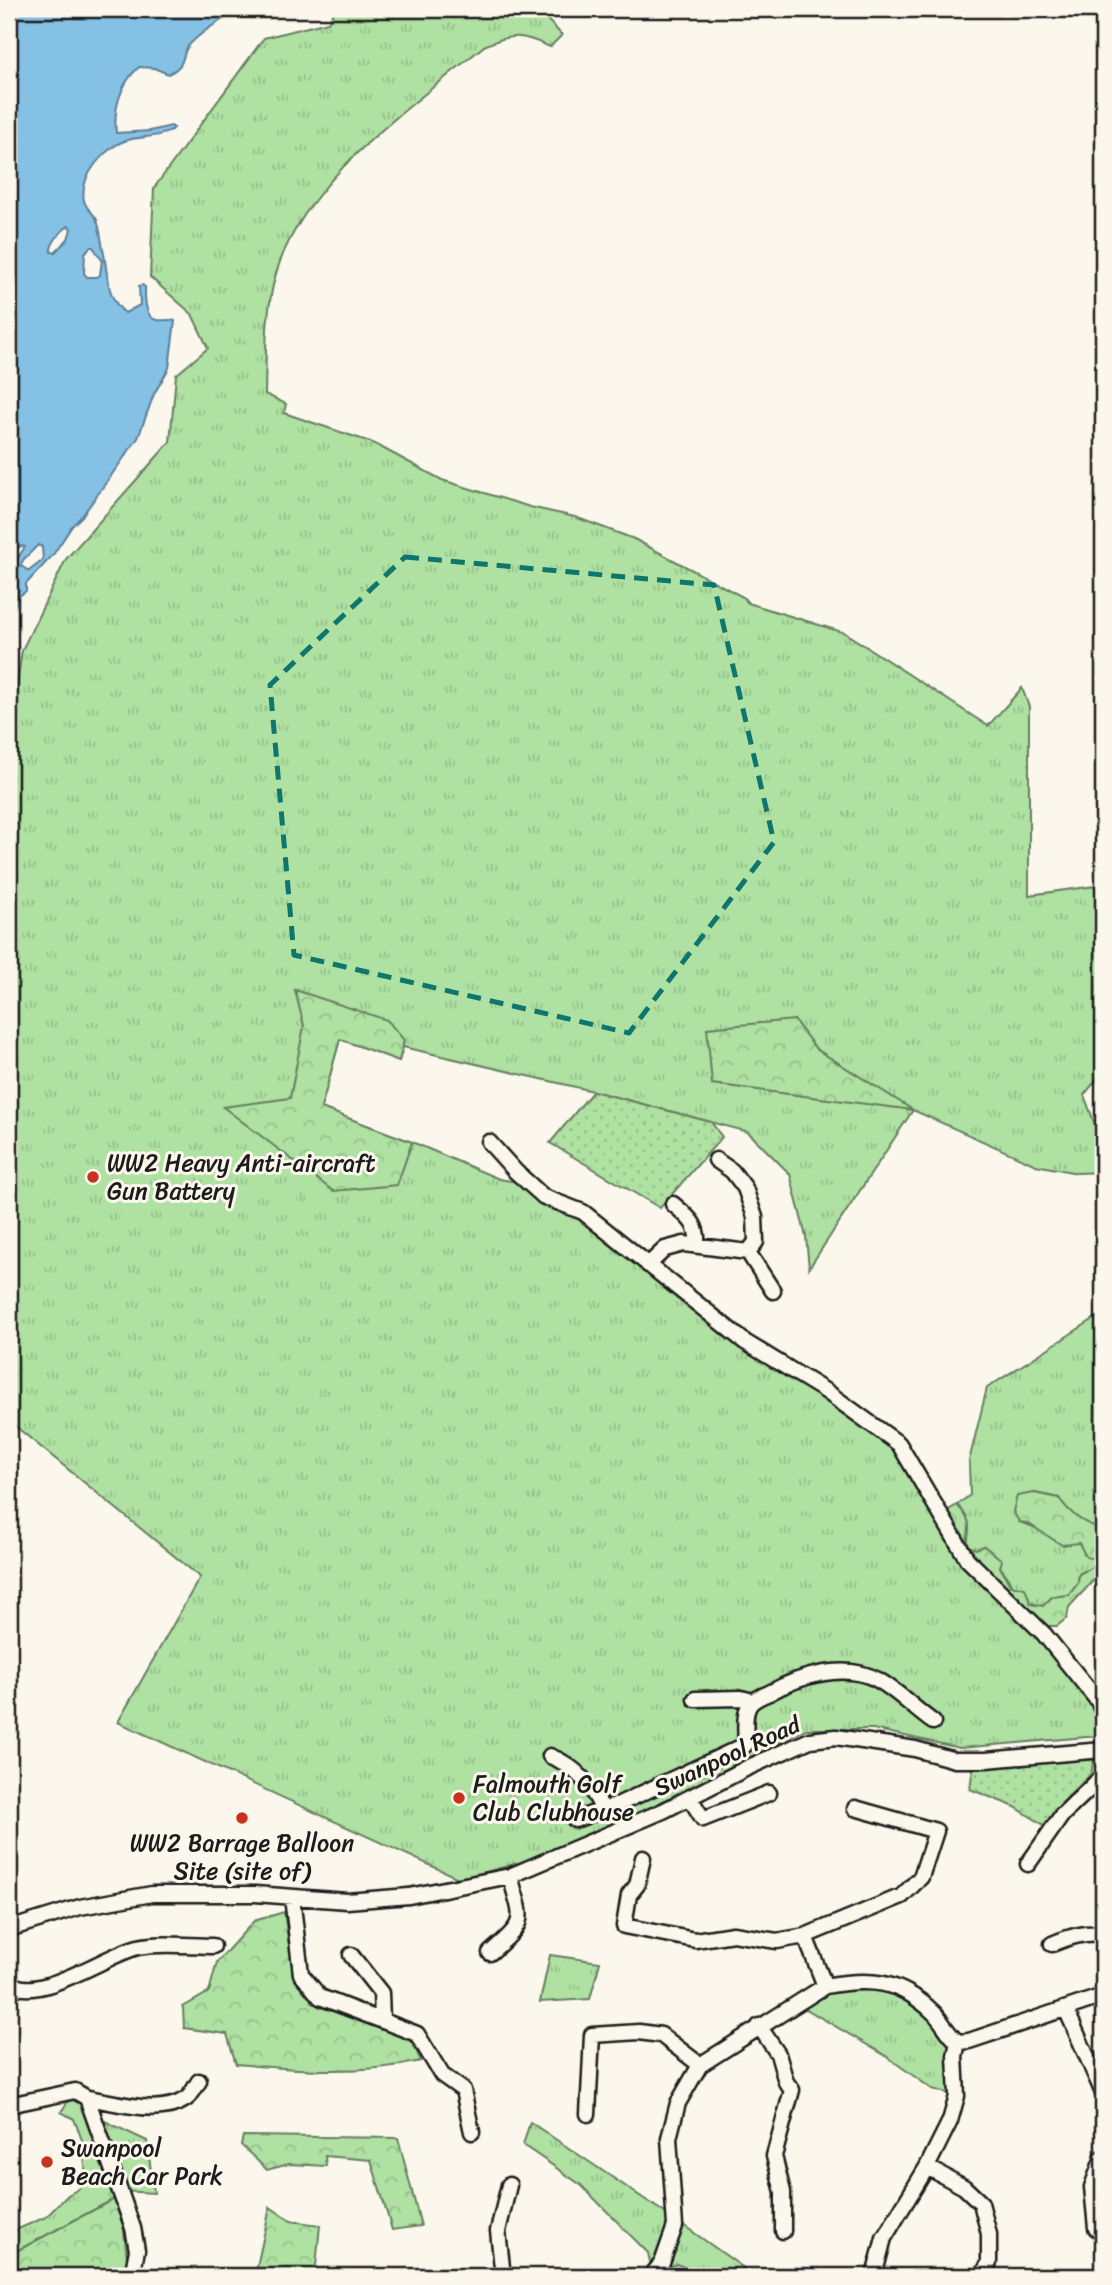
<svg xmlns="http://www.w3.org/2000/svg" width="1112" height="2285" font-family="Sriracha,sans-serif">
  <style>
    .grass { fill: url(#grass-tufts); stroke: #657e5f; stroke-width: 2; fill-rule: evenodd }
    .forest { fill: url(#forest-crowns); stroke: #657e5f; stroke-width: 2 }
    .garden { fill: url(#garden-dots); stroke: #657e5f; stroke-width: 2 }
    .water { fill: #85c0e5; stroke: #5b7e95; stroke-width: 2; fill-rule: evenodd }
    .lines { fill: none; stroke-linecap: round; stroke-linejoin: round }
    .minor-casing { stroke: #1c1c1c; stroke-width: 19 }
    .minor { stroke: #fbf7ec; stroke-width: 14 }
    .marked { fill: none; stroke: #0f766e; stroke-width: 5; stroke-dasharray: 14 9; stroke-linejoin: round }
    .poi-dot { fill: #c8321e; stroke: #fbf7ec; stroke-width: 2.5 }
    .labels { text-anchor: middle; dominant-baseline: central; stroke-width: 6; stroke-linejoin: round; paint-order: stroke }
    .poi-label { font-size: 24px; fill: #1c1c1c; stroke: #fbf7ec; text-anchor: start }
    .street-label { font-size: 24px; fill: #1c1c1c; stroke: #fbf7ec }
  </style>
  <defs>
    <pattern id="grass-tufts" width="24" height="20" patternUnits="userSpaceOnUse" patternTransform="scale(1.75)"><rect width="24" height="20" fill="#aee1a2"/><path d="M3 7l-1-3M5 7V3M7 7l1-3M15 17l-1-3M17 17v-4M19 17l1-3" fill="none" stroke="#95c08b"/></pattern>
    <pattern id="forest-crowns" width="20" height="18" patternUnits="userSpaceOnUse" patternTransform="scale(1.75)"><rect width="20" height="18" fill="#aee1a2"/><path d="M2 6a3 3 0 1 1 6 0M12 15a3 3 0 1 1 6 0" fill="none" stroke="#95c08b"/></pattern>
    <pattern id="garden-dots" width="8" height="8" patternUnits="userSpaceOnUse" patternTransform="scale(1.75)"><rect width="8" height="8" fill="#aee1a2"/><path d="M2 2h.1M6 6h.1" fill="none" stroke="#95c08b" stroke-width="1.8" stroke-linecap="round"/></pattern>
  </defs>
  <rect width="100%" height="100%" fill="#fbf7ec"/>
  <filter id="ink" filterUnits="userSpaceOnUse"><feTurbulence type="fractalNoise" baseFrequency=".0143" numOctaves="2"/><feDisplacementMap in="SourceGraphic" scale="14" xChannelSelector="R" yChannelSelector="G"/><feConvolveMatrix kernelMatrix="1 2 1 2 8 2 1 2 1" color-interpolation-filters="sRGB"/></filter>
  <g filter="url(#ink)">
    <path class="grass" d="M336,9h201l25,26 -12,12c-28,-13 -38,-14 -66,-1 -73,61 -183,135 -209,231 -10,38 -9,78 -10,117l21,10 -2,9 89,30 69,37 88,27 45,10 59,22 109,58 5,6 97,30 143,93 34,-38 7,19v188l74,-10v187l-19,23 19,51v26l-26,1 -41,-8 -123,-55 -104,158 -3,-31 -16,-63 -42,-42 -155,-41 -190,-44 -4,14 -59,-22 -19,69 91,34 87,37 19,3 23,22 39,14 148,121 94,58 71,51 69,114 77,76 54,68 10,22 -5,8 -138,12 -87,-19h-67l-179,90 -105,43 -62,17 -342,-157 82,-145 -191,-156v-708l5,-8 8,-55 44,-91 104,-117 6,-67 32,-27 -16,-34 -42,-37 4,-89 110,-150 64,-16zM794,1020l22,29 95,60 -198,-25z
      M1103,1313v216c-20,-5 -32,-14 -44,-31l-25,-5 -15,29 61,21 18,17 -5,7 -14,7 -1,9 -9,12 -17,2 -9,9c-27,-4 -28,-22 -43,-39 -8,-9 -22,-18 -33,-21 2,-21 6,-24 -10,-41l13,-10 -1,-34 18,-73z
      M550,1955l50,7 -10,37 -50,3z
      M892,1985l59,52 6,59 -25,-7 -46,-33 -90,-53 29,-17z
      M75,2091l19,25 53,25 7,52 -35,-2 1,5 -111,59v-22l37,-16 22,-22 19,-11 -5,-44 -8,-21 -13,-7z
      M530,2122l153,103 72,51h-64l-3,-7 -11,-5 -17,7 -10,-9 -2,-9 -67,-68 -58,-40z"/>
    <path class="forest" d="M295,990l92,30 17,20 -5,21 -59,-22 -19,69 91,34 -15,43 -64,6 -110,-84 67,-9 14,-72z
      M794,1020l22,29 97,61 -201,-26 -5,-56z
      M1034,1493l25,5c12,17 24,26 44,31v41l-34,37 -2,11 -10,8h-22l-68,-67 -27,-44 17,-10c16,17 12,20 10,41l9,3 8,-3 18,14 -2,7 10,18 15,3 6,16 12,2 9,-9 17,-2 9,-12 1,-9 14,-7 5,-7 -12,-3 -7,-14 -17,2 -35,-22 -8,-1 -6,-11 4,-15z
      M284,1912l8,53 26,41 93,34 10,21c-61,14 -123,9 -185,3l-9,-30 -43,-6 -1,-21 26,-15 8,-30 37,-41z
      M243,2136l155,2 23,88 -29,4 -21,-70 -46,-4 1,10 -37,-2 -22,6 -26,-25z
      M120,2196l9,80h-104l-4,-4 -12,-5v-12z
      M270,2207l21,14 29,4 -5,51h-60z"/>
    <path class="garden" d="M593,1091l118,31 11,15 -62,71 -110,-65z
      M1094,1759l-3,15 -24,24 -23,27 -29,-18 -45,-18 3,-22z"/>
    <path class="water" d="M9,9h231c-17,10 -35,20 -50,35 -11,11 -1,20 -22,30l-14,-6 -15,-1c-18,16 -26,41 -23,66l34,-2 21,-5 3,2c-11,10 -32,8 -46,12 -22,5 -49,37 -44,60 1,8 8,11 12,18 4,8 5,21 7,31 5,22 2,48 22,64l15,-8 -1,-19 3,-1 3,2c0,9 -1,31 12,33 7,1 11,-1 18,1l-6,47 -15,26 -16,44 -56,78 -10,10 -19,29 -27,29v7l-8,6 -8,24 -1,-55 4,-1 12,-18 -4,-1 -12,7zM69,226l2,3 -3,10 -13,13h-4c-1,-8 10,-22 18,-26zM90,247h3l9,13 -2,15 -3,2h-10l-3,-4 1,-20zM38,545l4,2 1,13 -14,11 -8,-5 2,-6z"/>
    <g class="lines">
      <g class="minor-casing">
        <path id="minor" d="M489,1142l27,30 28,25 39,15 162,130 82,50 72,52 68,115 77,75 54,67 5,11
          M673,1204c15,13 26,20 24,41
          M748,1252l25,39
          M648,1265l17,-16 19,-5 64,8 8,-10 -1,-25 -10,-29 -13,-17 -16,-11
          M695,1699l46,-1 12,3
          M550,1756c26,10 41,30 53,54
          M690,1798l13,21 66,-26
          M575,1820l44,-16 126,-59c2,-12 -3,-32 6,-42 4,-4 13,-8 18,-10 31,-17 75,-31 109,-13 20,11 36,29 55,42
          M643,1858l-6,27 -8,10 -5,31 71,14 38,-6 44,7 28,-5
          M1028,1864l34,-49 41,-39
          M292,1897l9,77 19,23 97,37 25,41 21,15 9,42
          M9,1929l71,-22 72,-13h103l92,7 62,-5 101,-20 153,-65 84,-43 63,-28 26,-3 79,12 40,11h31l117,-10
          M1052,1944c17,-7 32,-12 51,-10
          M490,1953c38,-33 33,-31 20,-77
          M351,1955l30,38 1,27
          M9,1982c26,24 98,-28 129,-35 22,-5 53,-1 75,-1
          M825,1986l-20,-50 97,-40 19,-19 15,-46 -81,-23
          M1066,2009l37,84
          M759,2026l19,28 8,28 6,8 -18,66 9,36v39
          M958,2042l11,-1 134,-45
          M87,2098c29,4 72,19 99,1 6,-4 9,-12 13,-18
          M9,2105l66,-14 12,7 46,130 4,22 -5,26
          M588,2114l4,-79 47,-3 22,3 39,30
          M1103,2157l-11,30 4,41 7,1
          M927,2167l37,20 17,16 8,31v29l-7,13
          M503,2276l-5,-45 11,-46
          M651,2276l11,-13 13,-37 -6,-88 9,-35 22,-38 125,-79c43,-8 74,-7 108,26 10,9 14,22 25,30
          M874,2276l10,-38 43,-71 23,-46 7,-25 -2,-40 3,-14"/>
      </g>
      <use href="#minor" class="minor"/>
    </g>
  </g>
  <path class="marked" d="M405,557l309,28 60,257 -145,191 -335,-78 -24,-270z"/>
  <g class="poi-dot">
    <circle cx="93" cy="1177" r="7"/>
    <circle cx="459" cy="1798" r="7"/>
    <circle cx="242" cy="1818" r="7"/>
    <circle cx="47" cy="2162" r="7"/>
  </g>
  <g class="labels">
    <g class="poi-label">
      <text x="107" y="1163">WW2 Heavy Anti-aircraft<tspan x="107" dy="28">Gun Battery</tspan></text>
      <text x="473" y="1784">Falmouth Golf<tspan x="473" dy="28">Club Clubhouse</tspan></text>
      <text x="242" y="1843" text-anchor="middle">WW2 Barrage Balloon<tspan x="242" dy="28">Site (site of)</tspan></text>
      <text x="61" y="2148">Swanpool<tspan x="61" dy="28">Beach Car Park</tspan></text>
    </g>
    <g class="street-label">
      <text transform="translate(727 1756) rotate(-25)">Swanpool Road</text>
    </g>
  </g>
  <rect width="1112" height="2285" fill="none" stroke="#fbf7ec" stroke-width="35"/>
  <rect x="18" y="18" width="1077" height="2250" fill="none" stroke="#1c1c1c" stroke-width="2.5" filter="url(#ink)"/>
</svg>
